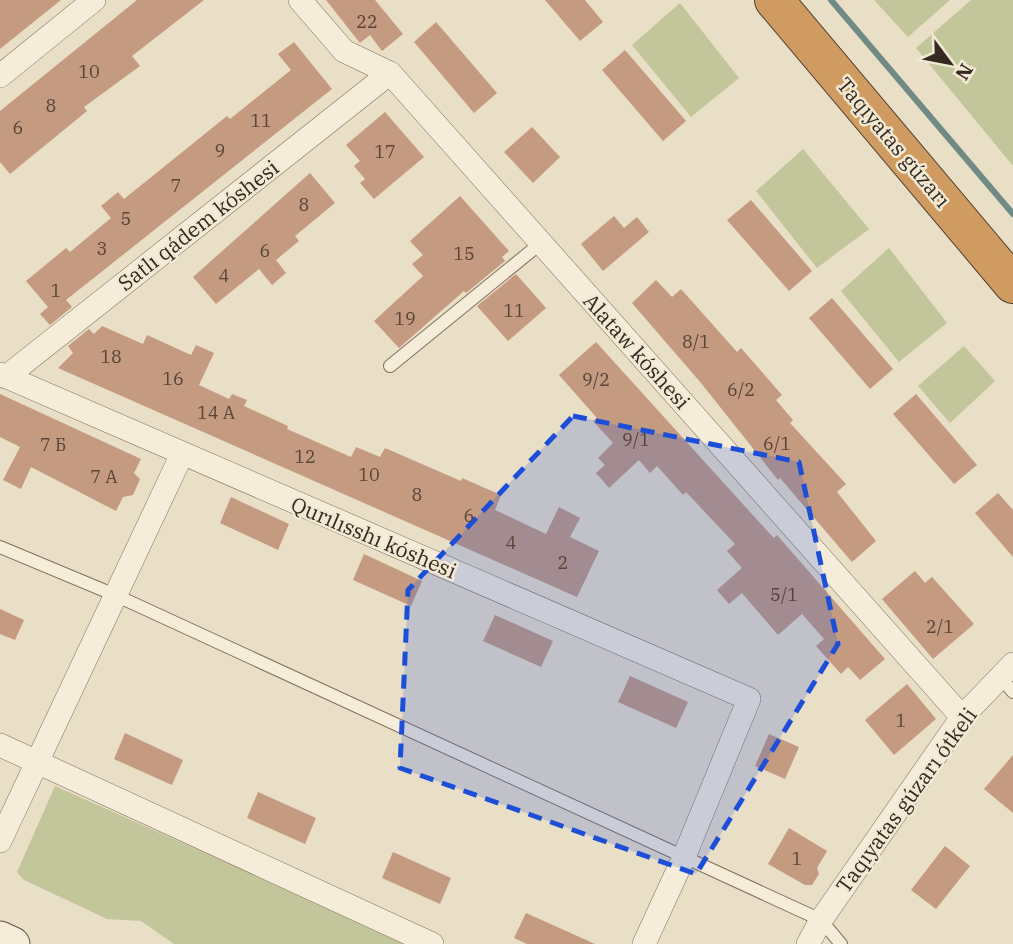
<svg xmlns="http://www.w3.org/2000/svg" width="1013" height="944" font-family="'IBM Plex Serif',serif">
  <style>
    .green { fill: #c3c69b }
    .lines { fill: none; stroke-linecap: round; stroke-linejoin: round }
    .stream { stroke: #6f8b83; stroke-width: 6 }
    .building { fill: #c49a80 }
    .lane-casing { stroke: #83705e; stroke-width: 14 }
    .street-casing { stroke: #83705e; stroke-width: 24 }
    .secondary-casing { stroke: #655241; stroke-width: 35 }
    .highway-casing { stroke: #513f31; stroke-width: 40 }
    .lane { stroke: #f5ecd9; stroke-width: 12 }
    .street { stroke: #f5ecd9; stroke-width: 23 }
    .secondary { stroke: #f5ecd9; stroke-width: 33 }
    .highway { stroke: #d09b60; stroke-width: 38 }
    .marked { fill: #1d4ed8; fill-opacity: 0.2; stroke: #1d4ed8; stroke-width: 5; stroke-dasharray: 14 9; stroke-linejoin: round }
    .labels { text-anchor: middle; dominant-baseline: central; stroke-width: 5; stroke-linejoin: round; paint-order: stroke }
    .number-label { font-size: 18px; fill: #594538 }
    .street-label { font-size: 21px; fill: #352920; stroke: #f2e9d5 }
  </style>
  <rect width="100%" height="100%" fill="#e9dec6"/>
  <path class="green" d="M874,0h76l-42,37z
    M971,0h42v166l-97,-118z
    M680,3l59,75 -48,39 -59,-72z
    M803,149l66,80 -52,39 -61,-77z
    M889,248l58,75 -48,39 -58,-71z
    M964,346l31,35 -45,42 -32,-37z
    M55,786l354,158h-235l-33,-23 -34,-2 -83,-39 -7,-8z"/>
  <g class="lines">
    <path class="stream" d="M831,0l182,214"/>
  </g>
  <path class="building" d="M0,0h61l-61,49z
    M137,0h67l-72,56 8,10 -56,41 3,4 -77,63 -10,-12v-51z
    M326,0h49l28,34 -21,17 -12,-16 -10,8z
    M545,0h40l18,22 -23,19z
    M436,22l61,71 -23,20 -60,-71z
    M294,42l38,47 -266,211 6,7 -22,18 -10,-11 8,-7 -22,-26 40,-33 4,4 41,-34 -10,-12 17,-14 6,7 103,-83 3,3 61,-49 -13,-16z
    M625,50l61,71 -23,20 -61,-71z
    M385,112l39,45 -50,42 -14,-16 5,-4 -11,-13 6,-5 -14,-16z
    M532,127l28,30 -27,26 -29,-31z
    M310,173l25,30 -40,33 4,5 -23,19 10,13 -14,12 -13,-16 -43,35 -23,-27z
    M460,196l49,55 -7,6 3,4 -39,32 -2,-2 -65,57 -25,-27 49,-45 -11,-12 11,-9 -13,-14z
    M751,200l61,71 -23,20 -62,-71z
    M614,216l10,12 13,-11 12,15 -46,39 -22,-27z
    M516,274l30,34 -38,33 -31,-35z
    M656,280l16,17 9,-8 56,63 4,-4 41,47 -6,5 17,20 -3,3 56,61 -9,8 39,49 -24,21 -72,-84 -2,2 -77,-97 -69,-80z
    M832,298l61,71 -23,20 -61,-71z
    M102,326l41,18 4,-9 44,20 5,-10 18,8 -15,32 30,14 3,-5 15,6 -3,6 44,20 -1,3 64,28 5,-10 24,10 5,-9 76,33 1,-3 39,17 -6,15 51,24 13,-27 21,11 -10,19 29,14 -22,46 -519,-229 15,-15 -5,-7 21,-17 5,5z
    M596,342l164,181 14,15 3,-3 108,124 -25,21 -12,-13 -7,7 -25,-28 8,-7 -22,-25 -24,21 -36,-42 -13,11 -12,-14 25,-22 -15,-17 8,-7 -49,-52 -3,3 -26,-29 -7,7 -11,-13 -30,28 -13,-15 9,-8 -7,-7 15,-15 -20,-22 4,-3 -38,-43z
    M0,394l141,65 -7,14 6,6 -7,16 -10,2 -7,14 -85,-44 -10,22 -18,-9 17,-33 -20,-10z
    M916,394l61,71 -23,19 -61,-70z
    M998,493l15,17v47l-38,-44z
    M231,497l58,27 -11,26 -58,-27z
    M364,554l58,27 -11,25 -58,-26z
    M915,571l10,12 7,-6 42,47 -41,35 -51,-60z
    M0,609l24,11 -9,20 -15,-6z
    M495,615l58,26 -12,26 -58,-26z
    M630,676l58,26 -12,26 -58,-26z
    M907,684l29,35 -42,36 -29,-35z
    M125,733l58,27 -11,25 -58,-26z
    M769,734l30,13 -14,32 -30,-13z
    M1013,755v58l-29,-24z
    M258,792l58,26 -11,26 -58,-26z
    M789,828l38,23 -10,17 2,6 -7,11h-7l-37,-21z
    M945,846l25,20 -34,43 -25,-19z
    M393,852l58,26 -11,26 -58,-26z
    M526,913l29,13 40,18h-68l-13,-6z"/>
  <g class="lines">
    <g class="lane-casing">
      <path id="lane" d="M390,366l151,-123
        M0,547l115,48 706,325 20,24
        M1000,677l13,15"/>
    </g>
    <g class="street-casing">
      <path id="street" d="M300,0l44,51 46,22 572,644
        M0,76l94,-76
        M0,374l749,325 -65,158 -40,87
        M6,377l384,-304
        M0,745l432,199
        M0,841l182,-387
        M808,944l13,-24 141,-203 51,-53"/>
    </g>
    <g class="secondary-casing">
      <path id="secondary" d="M0,938l13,6"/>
    </g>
    <g class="highway-casing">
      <path id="highway" d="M774,0l239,284"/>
    </g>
    <use href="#lane" class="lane"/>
    <use href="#street" class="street"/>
    <use href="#secondary" class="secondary"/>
    <use href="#highway" class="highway"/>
  </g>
  <path class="marked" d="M573,416l226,46 39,182 -142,230 -296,-106 8,-178z"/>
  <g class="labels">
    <g class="number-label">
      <text x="367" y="21">22</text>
      <text x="89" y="71">10</text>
      <text x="51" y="105">8</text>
      <text x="261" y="120">11</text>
      <text x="18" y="127">6</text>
      <text x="220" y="150">9</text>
      <text x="385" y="151">17</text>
      <text x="176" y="185">7</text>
      <text x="304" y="204">8</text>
      <text x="126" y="218">5</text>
      <text x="102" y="248">3</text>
      <text x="265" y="250">6</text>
      <text x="464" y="253">15</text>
      <text x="224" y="275">4</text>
      <text x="56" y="290">1</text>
      <text x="514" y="310">11</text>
      <text x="405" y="318">19</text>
      <text x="696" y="341">8/1</text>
      <text x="111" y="356">18</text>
      <text x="173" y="378">16</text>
      <text x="596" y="379">9/2</text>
      <text x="741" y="389">6/2</text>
      <text x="216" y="412">14 А</text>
      <text x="636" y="439">9/1</text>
      <text x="777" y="443">6/1</text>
      <text x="53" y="444">7 Б</text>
      <text x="305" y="456">12</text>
      <text x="369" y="474">10</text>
      <text x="104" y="476">7 А</text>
      <text x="417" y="494">8</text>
      <text x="469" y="515">6</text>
      <text x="511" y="542">4</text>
      <text x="563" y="562">2</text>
      <text x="784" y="594">5/1</text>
      <text x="940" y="626">2/1</text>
      <text x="901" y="720">1</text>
      <text x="797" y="858">1</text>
    </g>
    <g class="street-label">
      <text transform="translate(894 142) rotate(50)">Taqıyatas gúzarı</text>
      <text transform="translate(198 225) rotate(-38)">Satlı qádem kóshesi</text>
      <text transform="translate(637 351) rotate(48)">Alataw kóshesi</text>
      <text transform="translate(374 537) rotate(23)">Qurılısshı kóshesi</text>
      <text transform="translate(906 800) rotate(-54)">Taqıyatas gúzarı ótkeli</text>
    </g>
  </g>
  <g transform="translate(950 63) rotate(122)" stroke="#f2e9d5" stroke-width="5" paint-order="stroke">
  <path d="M0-5L12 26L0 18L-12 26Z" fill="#352920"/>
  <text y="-10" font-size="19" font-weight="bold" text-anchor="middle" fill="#352920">N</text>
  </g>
</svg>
